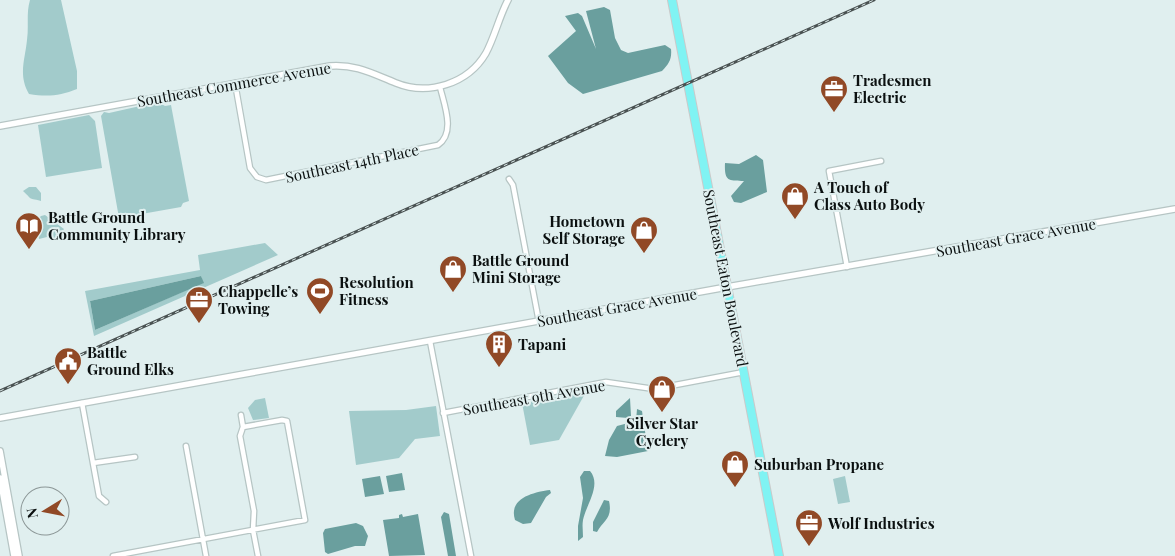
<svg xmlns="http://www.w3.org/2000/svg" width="1175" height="556" font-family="'Playfair Display',serif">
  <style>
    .green { fill: #a2cbcb; fill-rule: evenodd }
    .water { fill: #6a9f9e }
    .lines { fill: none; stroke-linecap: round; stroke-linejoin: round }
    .minor-casing { stroke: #b6c5c4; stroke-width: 7 }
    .tertiary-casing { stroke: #b6c5c4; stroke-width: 8 }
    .primary-casing { stroke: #c9caca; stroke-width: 10 }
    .minor { stroke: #fff; stroke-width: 4.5 }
    .tertiary { stroke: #fff; stroke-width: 5.5 }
    .primary { stroke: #80f3f3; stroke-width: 8 }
    .rail-casing { stroke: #4a5252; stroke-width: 3 }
    .rail { stroke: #e0efef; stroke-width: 1; stroke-dasharray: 4; stroke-linecap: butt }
    .labels { text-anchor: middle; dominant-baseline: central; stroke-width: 4; stroke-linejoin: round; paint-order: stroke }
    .poi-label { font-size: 15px; font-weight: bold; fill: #0b1010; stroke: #e0efef; text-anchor: start }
    .street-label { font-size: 15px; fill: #0b1010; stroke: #e0efef }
  </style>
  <rect width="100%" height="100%" fill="#e0efef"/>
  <path class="green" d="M30,0h31l16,71v18c-17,7 -30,8 -48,5 -11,-19 -4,-34 -2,-54 2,-14 -1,-27 3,-40z
    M158,102l7,4 6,-1 18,96 -6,2 -2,4 -62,11 -18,-102 3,-4 5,1z
    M89,115l6,6 7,47 -56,9 -8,-52z
    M29,187h7l5,6v8c-15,-4 -7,0 -18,-10z
    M45,215l19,14 -8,11 -4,1 -1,-5 -12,3 -3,-18 5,-5z
    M265,243l13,12 -184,81 -9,-45 115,-21 -2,-15zM201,276l2,7 -108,47 -5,-29z
    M586,392l-27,48 -29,5 -8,-42z
    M265,398l4,20 -16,2 -5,-12 7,-8z
    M436,406l4,30 -25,3 -16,19 -43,7 -7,-54 57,-1z
    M845,476l5,26 -12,2 -5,-25z"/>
  <path class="water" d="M604,7l6,3 5,28 6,12 7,3 37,-8 6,4c1,10 -2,15 -9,22l-79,23 -15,-11 -20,-27 28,-25 -11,-15 13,-3 4,3 14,33 -10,-38z
    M756,155l7,5 4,32 -26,11 -7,-1 -3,-6 13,-15c-14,-1 -20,2 -19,-18l14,1z
    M201,276l3,7 -109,47 -5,-29z
    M630,398l1,18 -3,2 -12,-1v-6z
    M637,409l5,2 6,40 -31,6 -12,-1 4,-16 8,-14 19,-5z
    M584,471h6c12,14 -4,34 -7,49 -1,6 0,11 0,17l-5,4v-15l5,-28 -3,-21z
    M402,473l3,17 -16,2 -3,-16z
    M380,476l4,18 -19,3 -3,-18z
    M550,490l1,3 -5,4 -15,26 -8,1 -8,-4c-7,-22 19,-28 35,-30z
    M604,500l5,1c4,18 -6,19 -12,31l-4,-1v-9z
    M444,512l5,2 7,42h-8l-7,-39z
    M402,514l1,3 15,-3 7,41 -36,1 -6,-36 16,-2v-3z
    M356,523l7,3 5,10 -3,10h-10l-27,8 -3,-2 -2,-19 2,-4z"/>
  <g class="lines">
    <g class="minor-casing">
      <path id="minor" d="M235,83l15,85 7,9 9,3 172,-35c18,-12 6,-41 2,-58
        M509,179l4,6 26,137
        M847,267l-18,-96 52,-10
        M430,341l41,215
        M82,403l17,93 7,6
        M443,413l163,-31 48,7 90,-17
        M241,415l2,12 -3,9 14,75 -1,19 5,26
        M186,446l20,110
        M93,463l42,-6
        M113,556l192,-36 -18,-99 -5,-1 -39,7"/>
    </g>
    <g class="tertiary-casing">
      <path id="tertiary" d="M0,126l330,-60c26,-2 43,8 66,17 32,13 72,1 90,-30 9,-17 13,-36 22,-53
        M0,418l727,-131 448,-78
        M0,451l19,105
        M0,478l14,78"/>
    </g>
    <g class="primary-casing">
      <path id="primary" d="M672,0l107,556"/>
    </g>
    <use href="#minor" class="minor"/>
    <use href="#tertiary" class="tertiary"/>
    <use href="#primary" class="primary"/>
    <g class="rail-casing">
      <path id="rail" d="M0,391l874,-391"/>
    </g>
    <use href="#rail" class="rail"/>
  </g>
  <defs>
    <g id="office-pin" transform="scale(1.4375)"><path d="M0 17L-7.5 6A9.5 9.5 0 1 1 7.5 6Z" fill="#914926" stroke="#e0efef"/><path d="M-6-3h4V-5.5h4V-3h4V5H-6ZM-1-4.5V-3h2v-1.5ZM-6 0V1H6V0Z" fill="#fff"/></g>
    <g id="shop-pin" transform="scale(1.4375)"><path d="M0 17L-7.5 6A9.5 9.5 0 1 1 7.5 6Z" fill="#914926" stroke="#e0efef"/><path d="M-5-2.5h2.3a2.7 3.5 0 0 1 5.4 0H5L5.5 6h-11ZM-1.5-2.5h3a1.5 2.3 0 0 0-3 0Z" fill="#fff"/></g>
    <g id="library-pin" transform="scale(1.4375)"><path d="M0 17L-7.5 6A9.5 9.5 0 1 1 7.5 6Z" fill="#914926" stroke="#e0efef"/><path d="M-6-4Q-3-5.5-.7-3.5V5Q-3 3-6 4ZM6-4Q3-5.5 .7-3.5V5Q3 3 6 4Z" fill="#fff"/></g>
    <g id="stadium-pin" transform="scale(1.4375)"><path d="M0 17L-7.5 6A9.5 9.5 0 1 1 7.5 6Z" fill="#914926" stroke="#e0efef"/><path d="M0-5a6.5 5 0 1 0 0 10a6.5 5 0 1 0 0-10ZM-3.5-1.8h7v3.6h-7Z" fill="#fff"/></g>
    <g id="building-pin" transform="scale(1.4375)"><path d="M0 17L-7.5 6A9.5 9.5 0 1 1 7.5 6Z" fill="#914926" stroke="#e0efef"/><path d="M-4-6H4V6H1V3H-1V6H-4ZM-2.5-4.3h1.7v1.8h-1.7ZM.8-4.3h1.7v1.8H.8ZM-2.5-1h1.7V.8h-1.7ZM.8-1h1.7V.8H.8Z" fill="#fff"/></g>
    <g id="civic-pin" transform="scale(1.4375)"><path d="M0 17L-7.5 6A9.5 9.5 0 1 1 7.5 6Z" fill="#914926" stroke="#e0efef"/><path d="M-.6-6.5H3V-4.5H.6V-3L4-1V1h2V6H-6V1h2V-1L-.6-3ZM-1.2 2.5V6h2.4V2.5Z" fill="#fff"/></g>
  </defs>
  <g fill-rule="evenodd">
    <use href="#office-pin" x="834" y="89"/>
    <use href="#shop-pin" x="795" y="196"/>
    <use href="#library-pin" x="29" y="226"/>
    <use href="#shop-pin" x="644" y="230"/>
    <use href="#shop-pin" x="453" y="269"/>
    <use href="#stadium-pin" x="320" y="291"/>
    <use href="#office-pin" x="199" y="300"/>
    <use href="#building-pin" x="499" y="344"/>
    <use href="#civic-pin" x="68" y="361"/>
    <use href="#shop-pin" x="662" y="389"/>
    <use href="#shop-pin" x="735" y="464"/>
    <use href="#office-pin" x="809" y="523"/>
  </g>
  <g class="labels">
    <g class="poi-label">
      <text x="853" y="80">Tradesmen<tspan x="853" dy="17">Electric</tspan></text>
      <text x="814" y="187">A Touch of<tspan x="814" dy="17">Class Auto Body</tspan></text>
      <text x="48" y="217">Battle Ground<tspan x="48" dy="17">Community Library</tspan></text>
      <text x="625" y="221" text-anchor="end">Hometown<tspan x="625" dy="17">Self Storage</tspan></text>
      <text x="472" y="260">Battle Ground<tspan x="472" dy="17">Mini Storage</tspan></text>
      <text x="339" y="282">Resolution<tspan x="339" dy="17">Fitness</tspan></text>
      <text x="218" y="291">Chappelle’s<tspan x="218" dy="17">Towing</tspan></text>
      <text x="518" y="344">Tapani</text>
      <text x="87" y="352">Battle<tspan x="87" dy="17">Ground Elks</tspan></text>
      <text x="662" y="423" text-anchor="middle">Silver Star<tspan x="662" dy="17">Cyclery</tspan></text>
      <text x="754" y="464">Suburban Propane</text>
      <text x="828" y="523">Wolf Industries</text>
    </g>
    <g class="street-label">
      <text transform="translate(234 84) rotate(-10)">Southeast Commerce Avenue</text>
      <text transform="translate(352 163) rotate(-12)">Southeast 14th Place</text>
      <text transform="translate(1016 237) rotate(-10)">Southeast Grace Avenue</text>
      <text transform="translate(726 278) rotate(79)">Southeast Eaton Boulevard</text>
      <text transform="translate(617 307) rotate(-10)">Southeast Grace Avenue</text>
      <text transform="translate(534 397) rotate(-10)">Southeast 9th Avenue</text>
    </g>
  </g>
  <g transform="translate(45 511) rotate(260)"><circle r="24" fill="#e0efef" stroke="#8b9696"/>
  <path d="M0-4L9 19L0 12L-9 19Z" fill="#914926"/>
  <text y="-8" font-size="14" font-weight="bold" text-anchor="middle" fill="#0b1010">N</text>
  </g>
</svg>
